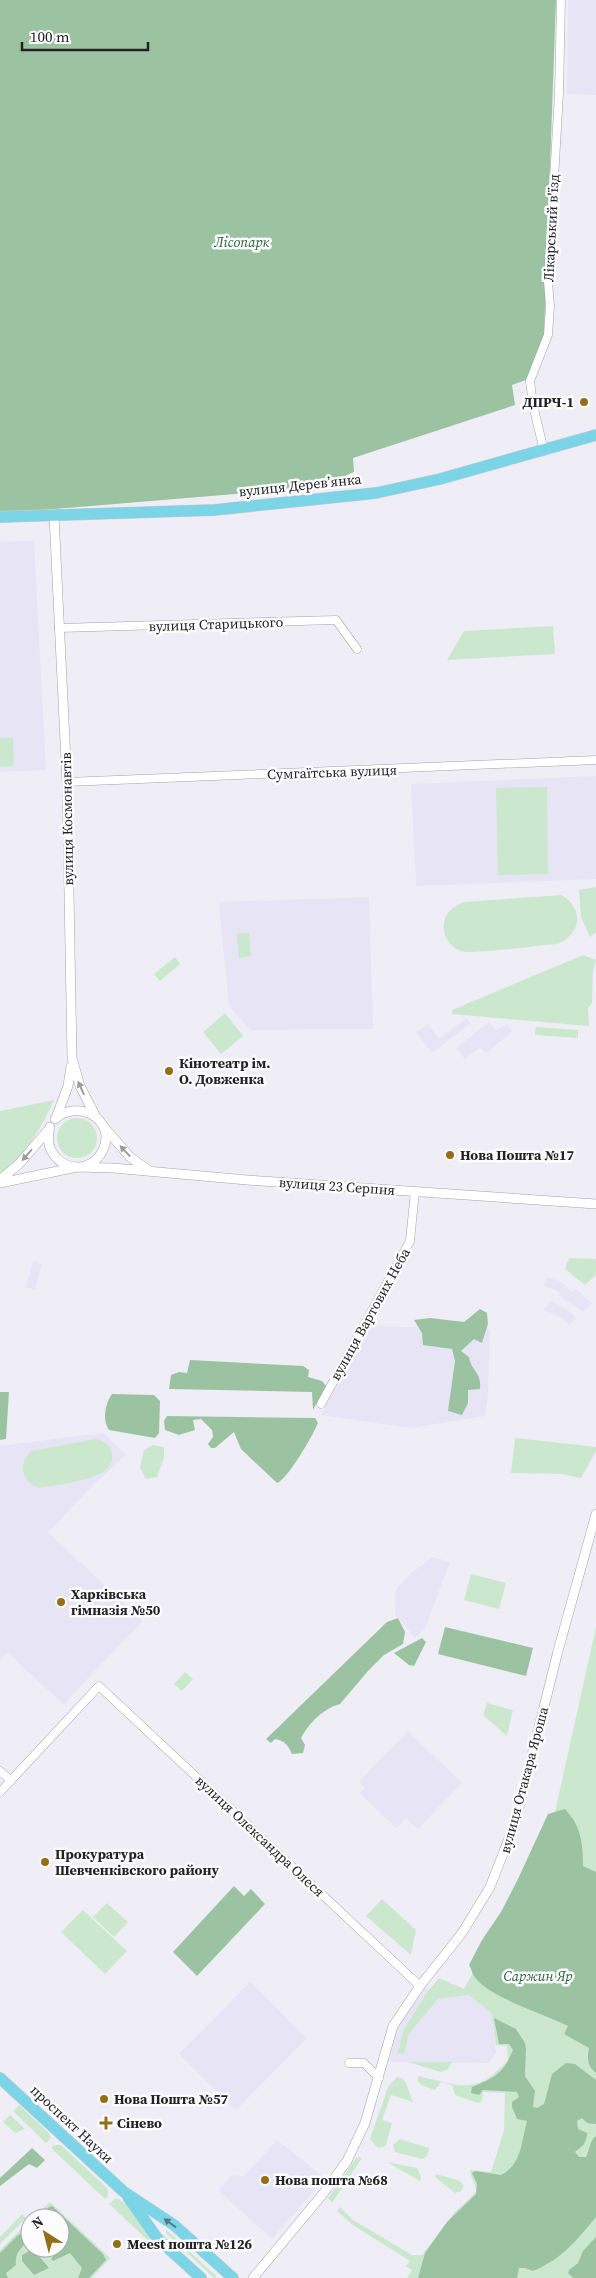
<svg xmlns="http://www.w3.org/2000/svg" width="596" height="2278" font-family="'Source Serif 4',serif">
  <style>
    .built { fill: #e7e5f5 }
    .green { fill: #cbe8ce }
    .forest { fill: #9cc3a1 }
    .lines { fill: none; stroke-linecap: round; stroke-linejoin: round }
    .minor-casing { stroke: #a3a2aa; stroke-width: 9 }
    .tertiary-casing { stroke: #a3a2aa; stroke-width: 10 }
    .primary-casing { stroke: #cececf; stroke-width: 12 }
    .minor { stroke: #fff; stroke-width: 8 }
    .tertiary { stroke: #fff; stroke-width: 9 }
    .primary { stroke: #7cd4e7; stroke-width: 11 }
    .oneway { fill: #9c9c9d }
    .oneway2 { fill: #4f7b86 }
    .poi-dot { fill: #956e18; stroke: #fcfcfe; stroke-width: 2 }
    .labels { text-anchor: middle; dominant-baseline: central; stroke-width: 5; stroke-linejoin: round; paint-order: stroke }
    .street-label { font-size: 14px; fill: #222225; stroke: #fcfcfe }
    .park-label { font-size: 14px; font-style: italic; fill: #2b6436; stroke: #fcfcfe }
    .poi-label { font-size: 14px; font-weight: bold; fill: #222225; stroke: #fcfcfe; text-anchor: start }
  </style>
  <rect width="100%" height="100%" fill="#efeef6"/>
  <path class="built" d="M568,0h28v95l-29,-1z
    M34,541l12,229 -46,2v-230z
    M596,776v103l-180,7 -5,-102z
    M369,897l4,132 -123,1 -21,-24 -10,-100 2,-4z
    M467,1018l4,5 -39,30 -16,-21 12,-8 11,15z
    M489,1022l7,8 11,-6 6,7 -27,22 -6,-6 -15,12 -9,-11z
    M33,1261l9,3 -7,26 -9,-3z
    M547,1277l15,5 10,10 4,-3 16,14 -9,9 -24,-17 1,-3 -16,-6z
    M550,1300l16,9 10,9 -7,7 -11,-9 -14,-6z
    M367,1326l123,3 -2,67 -3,20 -74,12 -90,-13z
    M103,1433l23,22 -32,29 -46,48 95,89 -73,76 -5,9 -57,-53 -8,8v-215z
    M433,1557l17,5 -25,67 -10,9 -20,-24 1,-25 15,-16z
    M408,1731l54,52 -44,46 -12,-11 -10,10 -36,-35 5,-5 -6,-6z
    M250,1982l57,56 -71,72 -57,-56z
    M426,1987l13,10 29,-2 23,17 5,41 -8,10 -98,-1 3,-21 6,-16z
    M277,2140l48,38 -53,61 -54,-49 14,-15 12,1z"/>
  <path class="green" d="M553,626l2,28 -108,6 17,-29z
    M0,738h13l1,28 -14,1z
    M547,787l1,87 -50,1 -2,-87z
    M596,887v45l-6,5 -9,-20 -2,-27z
    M562,895c22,15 20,37 -4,49 -18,1 -84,11 -97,7 -12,-4 -19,-16 -17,-28 2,-12 10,-17 20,-21z
    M249,933l2,23 -12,2 -2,-24z
    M583,955l13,5 -3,11 -1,32 -4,5 1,18 -137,-12v-4z
    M175,957l5,7 -20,17 -6,-7z
    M225,1013l18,23 -22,18 -18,-22z
    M536,1027l42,3v8l-43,-3z
    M54,1100c-13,28 -28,55 -54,75v-64z
    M57 1138a20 20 0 1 1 40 0a20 20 0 1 1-40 0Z
    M569,1258l27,1v16l-11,10 -20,-16z
    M515,1438l81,9v4l-15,27 -20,-4 -50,-1z
    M96,1439c8,2 15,6 16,15 6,26 -53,30 -72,34 -18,-5 -23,-23 -9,-37z
    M153,1445l11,2v11l-7,19 -11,2 -6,-11 4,-18z
    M471,1574l35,9 -7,26 -35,-9z
    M596,1627v651h-189l5,-8 -6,-4 4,-5 -57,-36 -16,-14 3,-4 13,13 59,35h10l33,-43 21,-20c0,-9 -6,-14 -6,-22l21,2 13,-42 1,-37 -22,-1 -1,9 -5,2 -22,-8 -3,-10 -11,-3 -6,8 -14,-5 -3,-3v-6c42,9 57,21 90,-16l-1,-14 -11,-1 -5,-33 -23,-17 -30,4 -29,35 -5,20 -6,-1 5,-22 22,-36 14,-17 25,11 87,-159z
    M185,1672l8,7 -11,12 -8,-7z
    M487,1703l26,7 -6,26 -24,-21z
    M382,1899l34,31 -5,25 -45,-39z
    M107,1903l21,19 -14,15 -21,-20z
    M83,1910l44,41 -22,23 -44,-42z
    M408,2062h44l-4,7 -7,3z
    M397,2077c13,2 10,17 17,25l-23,-7 -9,25 10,3 -6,22 -2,2 -6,1 -8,-9 18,-52z
    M19,2105l30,28 2,5 -5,5 -33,-32z
    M10,2115l15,14 -10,4 -12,-11z
    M400,2139l29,9 -2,8 -5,3 -27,-7 -2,-7z
    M54,2145h7l47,44v7l-3,3 -54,-51z
    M359,2157l3,1 -30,45 -4,-5 28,-40z
    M387,2162l30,6 4,9 -1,4z
    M436,2174l24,7 4,5 -3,5 -6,2 -20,-16z
    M116,2198c17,7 28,27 38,41l-3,4 -42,-39z
    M50,2202l60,56 -18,20h-92v-28l30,-30v28h6l12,10 12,-10 2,-4 -2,-26 -26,-1z
    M22,2214l4,4 -26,26v-7z
    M166,2230l2,1 49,46 -3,1 -48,-45z"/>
  <path class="forest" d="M0,0h556l-12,335 -18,45 -14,5 3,20 -162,53 1,14 -36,15 -275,23 -43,2z
    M480,1309l7,4 1,11 -6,19 -8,-4 -13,12 8,6c2,14 13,15 11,32l-12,1v13l-6,12 -14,-4 7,-50 -3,-12 -29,-4 -1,-12 -8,-13 16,-2 34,4z
    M190,1360l113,6 6,4 -1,7 14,4 4,5 -13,24 -1,-18 -143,-3 2,-14 8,-3 8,1z
    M0,1392h9l-3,47 -6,1z
    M112,1394l42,1 6,6 -1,32 -4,5 -46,-8c-7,-10 -4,-26 3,-36z
    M167,1416l144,2h4l3,5c-5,12 -30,56 -41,60l-36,-34 -7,-17 -19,16h-4l-3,-4 5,-7 -1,-7 -11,-11 -8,1 2,10 -16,5 -14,-5 -1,-9z
    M398,1618l7,14 -2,12 -19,11 -16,16 -28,33c-16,4 -31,19 -39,34l4,7 -2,8 -11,1c-4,-9 -7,-13 -17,-15l-4,4 -5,-4 121,-117z
    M445,1627l88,21 -7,28 -88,-22z
    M422,1638l4,4 -12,24 -5,-1 -15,-12z
    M565,1809c16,17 18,34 18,57l13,6v201c-9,-7 -9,-15 -7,-25l-25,-14 4,-8c-25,-13 -79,-28 -94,-50 -2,-3 -3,-8 -5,-11l13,-25 19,-28 17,-33 30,-65z
    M234,1886l10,10 7,-7 14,15 -68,72 -24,-24z
    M494,2018l22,11 9,14 1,5 -1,28 10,15 -2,16 4,1 7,-4 8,-30 14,-11 9,1 21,16v44l-9,-1 -5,-5 -5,3 1,8 9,4c0,11 -5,13 -12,19l4,5h7c4,-7 3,-16 10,-21v81c-20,24 -34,42 -63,54l-8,-3h-6l-2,10h-99l7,-25 22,-31 29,-28 1,-10 -5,-11 3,-2 26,4c21,-11 20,-32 26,-54l-10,-2 -5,-12v-5l7,-5 -2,-5 -34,-2 -4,5 -8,-2 1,-6c22,-9 32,-14 41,-37l-4,-6h-10z
    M32,2148l13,12 -8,8 -8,-4 -29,22v-8z
    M52,2206l51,48 3,6 -17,18h-11l4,-10 -12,-15 -17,8 -2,-2 9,-11v-30h-20l-1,-2 10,-9z
    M30,2228v12c-8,6 -16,14 -14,25l-10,8 2,5h-8v-25l17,-17z
    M596,2237v41h-23l-5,-5 1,-3 9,-7 5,-12z
    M33,2249l16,19 -15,7 -12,-14v-6z"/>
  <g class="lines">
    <g class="minor-casing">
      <path id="minor" d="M544,451l-11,-46 -3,-24 18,-46 2,-29 -2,-25 11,-188 2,-93
        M59,628l277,-8 21,29
        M67,782l529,-22
        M321,1404l89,-163 5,-50
        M0,1771l11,10
        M0,1792l99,-106 321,300
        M349,2063h15l15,15"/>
    </g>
    <g class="tertiary-casing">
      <path id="tertiary" d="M54,516l13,266 5,276 8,28 16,31
        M56,1118l12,-32 3,-20
        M50,1127c-11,37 37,56 53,23 14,-30 -25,-52 -48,-31
        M104,1127l26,30 18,13
        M0,1180l20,-17 29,-34
        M0,1183l77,-16 36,1 134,12 349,24
        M253,2278l69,-83 25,-34 18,-38 28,-97 27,-40 42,-53 28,-46 25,-64 43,-172 38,-137"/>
    </g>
    <g class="primary-casing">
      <path id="primary" d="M0,517l214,-7 162,-17 64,-14 156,-44
        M0,2078l124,114 50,33 59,53
        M128,2197l29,41 44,40"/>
    </g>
    <use href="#minor" class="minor"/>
    <use href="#tertiary" class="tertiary"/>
    <use href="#primary" class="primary"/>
  </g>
  <defs><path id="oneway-solid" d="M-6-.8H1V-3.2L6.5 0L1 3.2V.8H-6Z" transform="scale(1.25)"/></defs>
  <g class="oneway">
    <use href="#oneway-solid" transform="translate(81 1088) rotate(-114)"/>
    <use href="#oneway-solid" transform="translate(125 1151) rotate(-133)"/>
    <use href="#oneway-solid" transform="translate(27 1155) rotate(131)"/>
  </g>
  <use class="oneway2" href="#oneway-solid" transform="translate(170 2223) rotate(-144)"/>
  <g class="poi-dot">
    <circle cx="584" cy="402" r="5"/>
    <circle cx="169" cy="1071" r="5"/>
    <circle cx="450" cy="1155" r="5"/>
    <circle cx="61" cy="1602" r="5"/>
    <circle cx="45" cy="1862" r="5"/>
    <circle cx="104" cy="2099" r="5"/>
    <path d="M103.5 2115.5h5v5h5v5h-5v5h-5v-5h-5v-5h5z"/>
    <circle cx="265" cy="2180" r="5"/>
    <circle cx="117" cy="2244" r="5"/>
  </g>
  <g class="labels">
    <g class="street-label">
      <text transform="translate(551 228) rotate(-87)">Лікарський в'їзд</text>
      <text transform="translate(300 485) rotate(-6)">вулиця Дерев’янка</text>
      <text transform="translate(216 624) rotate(-2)">вулиця Старицького</text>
      <text transform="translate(332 772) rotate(-2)">Сумгаїтська вулиця</text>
      <text transform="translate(67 819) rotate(-91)">вулиця Космонавтів</text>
      <text transform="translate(337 1186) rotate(4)">вулиця 23 Серпня</text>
      <text transform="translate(370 1314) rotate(-61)">вулиця Вартових Неба</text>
      <text transform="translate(524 1780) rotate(-75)">вулиця Отакара Яроша</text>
      <text transform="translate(260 1836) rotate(43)">вулиця Олександра Олеся</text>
      <text transform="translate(72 2124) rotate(43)">проспект Науки</text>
    </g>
    <g class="park-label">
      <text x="242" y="242">Лісопарк</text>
      <text x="538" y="1976">Саржин Яр</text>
    </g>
    <g class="poi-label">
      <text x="574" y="402" text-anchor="end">ДПРЧ-1</text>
      <text x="179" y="1063">Кінотеатр ім.<tspan x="179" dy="16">О. Довженка</tspan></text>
      <text x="460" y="1155">Нова Пошта №17</text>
      <text x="71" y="1594">Харківська<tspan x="71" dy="16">гімназія №50</tspan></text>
      <text x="55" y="1854">Прокуратура<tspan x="55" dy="16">Шевченківского району</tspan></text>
      <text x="114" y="2099">Нова Пошта №57</text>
      <text x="117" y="2123">Сінево</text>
      <text x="275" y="2180">Нова пошта №68</text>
      <text x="127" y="2244">Meest пошта №126</text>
    </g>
  </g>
  <g transform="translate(45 2233) rotate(324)"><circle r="24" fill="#fcfcfe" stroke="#a5a5a7"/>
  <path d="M0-4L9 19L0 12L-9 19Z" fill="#956e18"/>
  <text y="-8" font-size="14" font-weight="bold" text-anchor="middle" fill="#222225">N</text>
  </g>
  <path d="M22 42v8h126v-8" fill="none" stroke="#222225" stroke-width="2.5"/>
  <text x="30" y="42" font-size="15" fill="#222225" stroke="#fcfcfe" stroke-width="4" paint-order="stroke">100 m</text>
</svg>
